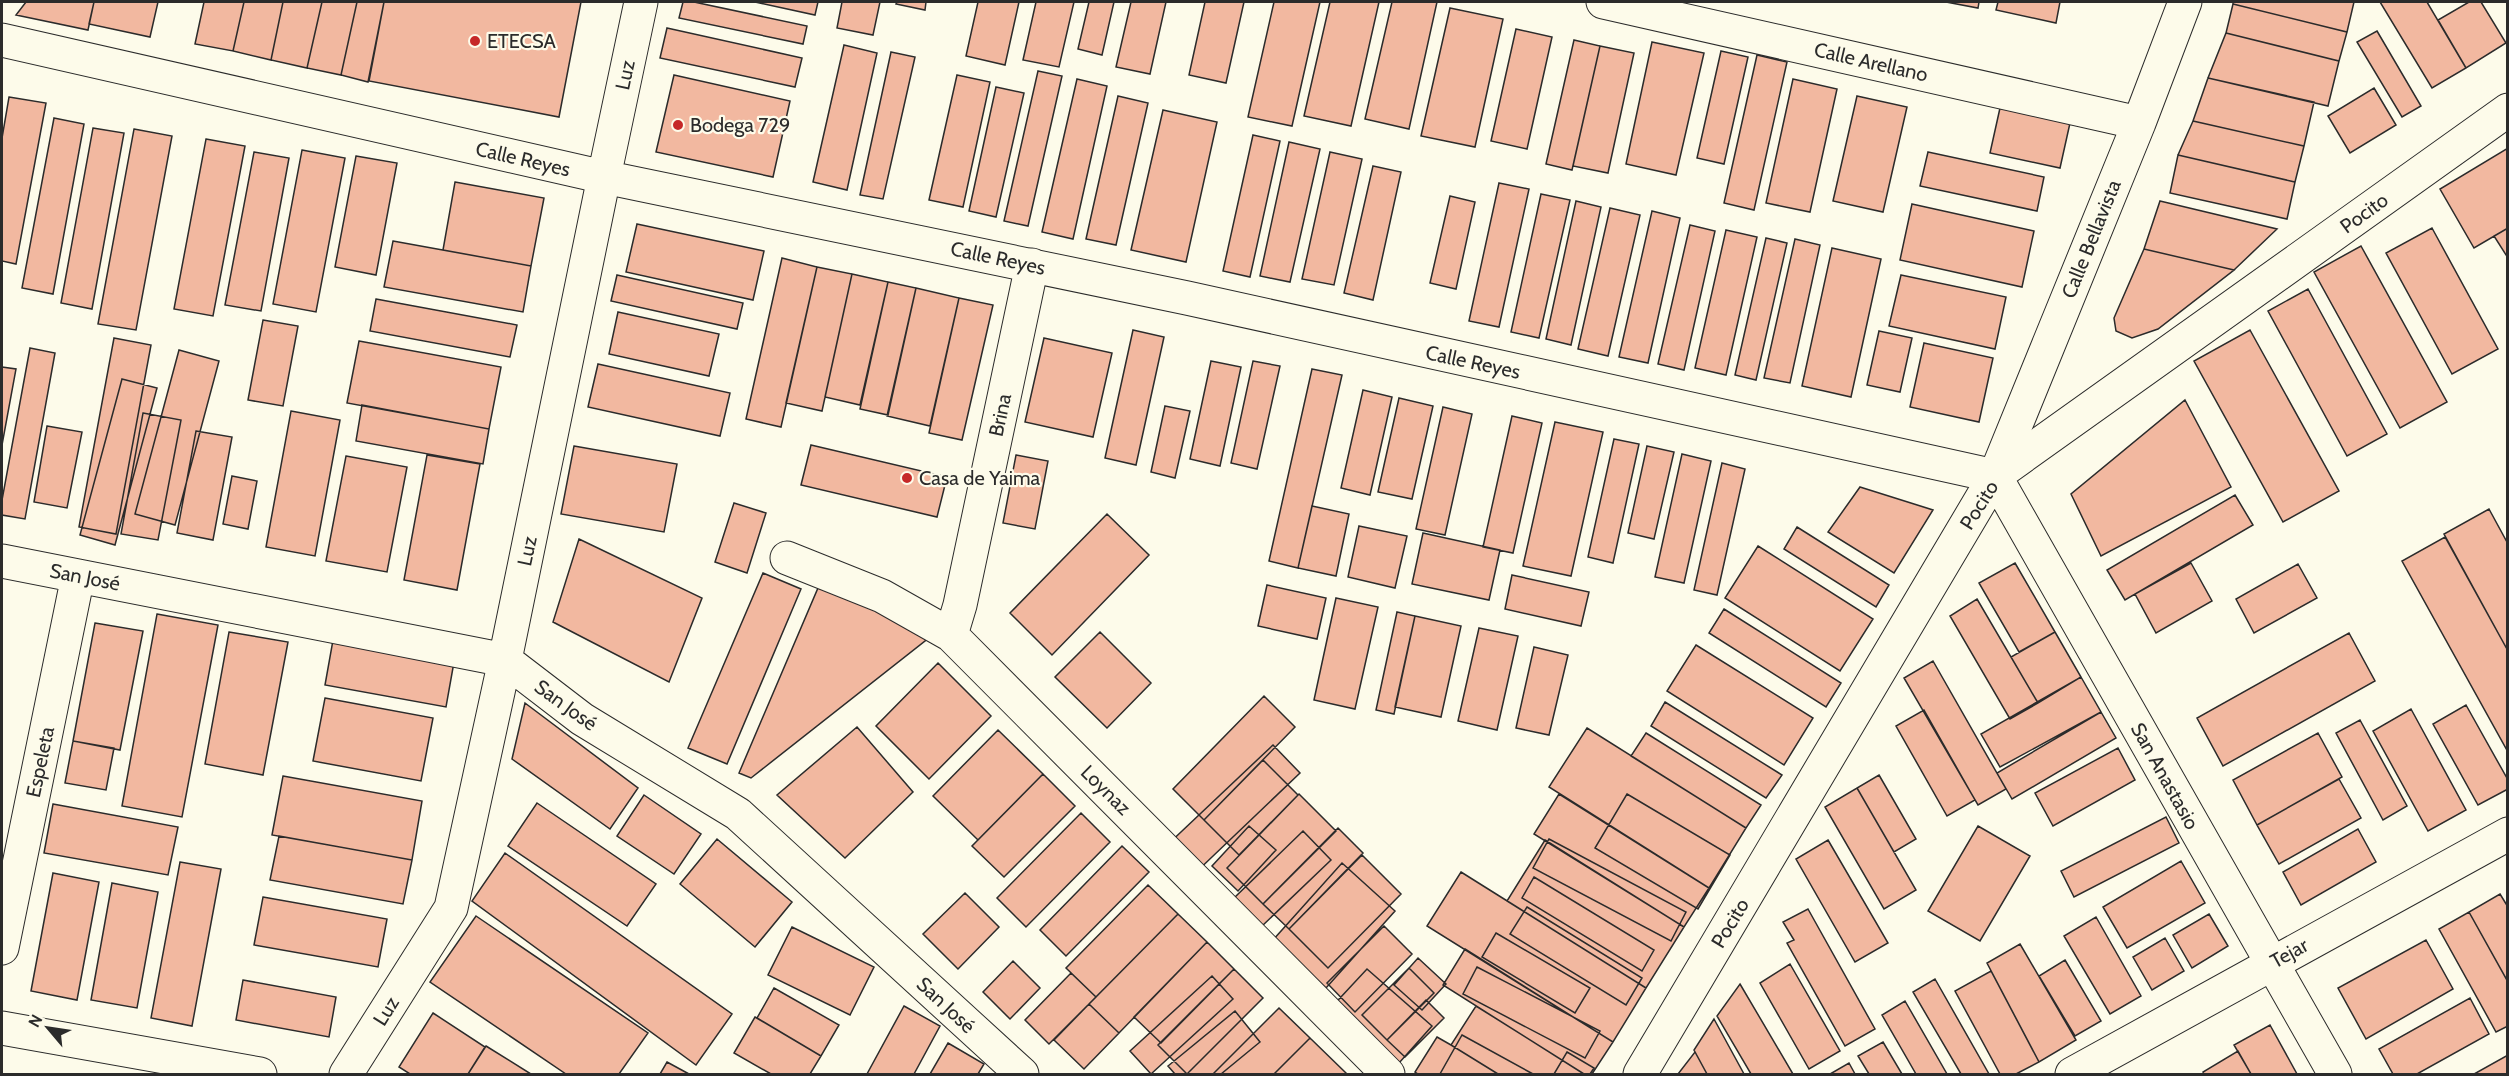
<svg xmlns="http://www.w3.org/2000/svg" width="2509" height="1076" font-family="Cabin,sans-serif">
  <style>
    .building { fill: #f2b8a0; stroke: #2b2b2b; stroke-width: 1.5 }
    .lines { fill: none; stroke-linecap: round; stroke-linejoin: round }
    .street-casing { stroke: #2b2b2b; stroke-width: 35 }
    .secondary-casing { stroke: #2b2b2b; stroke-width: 35 }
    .street { stroke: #fdfbea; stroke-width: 33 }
    .secondary { stroke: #fdfbea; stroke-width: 33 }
    .poi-dot { fill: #c62828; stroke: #fdfbea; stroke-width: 2 }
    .labels { text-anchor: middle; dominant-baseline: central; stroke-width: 4.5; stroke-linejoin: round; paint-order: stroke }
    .poi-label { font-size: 20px; fill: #2b2b2b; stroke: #fdfbea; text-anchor: start }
    .street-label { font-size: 20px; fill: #2b2b2b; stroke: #fdfbea }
  </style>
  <rect width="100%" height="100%" fill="#fdfbea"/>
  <path class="building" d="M26,2h68l-6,28 -72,-15z
    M94,2h64l-8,35 -61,-13z
    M204,2h40l-11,49 -38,-7z
    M244,2h39l-12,58 -38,-9z
    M283,2h39l-15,66 -36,-8z
    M322,2h35l-16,73 -34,-7z
    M357,2h27l-16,80 -27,-7z
    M384,2h197l-22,115 -190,-36z
    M683,2h11l113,24 -4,18 -124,-26z
    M755,2h63l-3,13z
    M842,2h38l-7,33 -36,-7z
    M897,2h29l-1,8 -29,-6z
    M978,2h41l-14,63 -39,-9z
    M1036,2h38l-15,65 -36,-7z
    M1089,2h25l-12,53 -24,-6z
    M1131,2h35l-16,72 -34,-7z
    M1205,2h39l-18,81 -37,-8z
    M1274,2h46l-28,124 -44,-9z
    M1330,2h49l-28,124 -47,-10z
    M1392,2h45l-28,127 -44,-10z
    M1946,2h33l-1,6z
    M1998,2h62l-4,21 -60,-13z
    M2233,2h121l-7,30 -114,-28z
    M2380,2h47l39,66 -34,20z
    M2469,2h12l25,41 -40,25 -28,-48z
    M2233,4l114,28 -8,29 -113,-28z
    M1450,8l53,11 -28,128 -54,-11z
    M667,28l135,30 -7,29 -135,-29z
    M1516,29l36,8 -25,112 -36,-8z
    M2377,31l44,75 -19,11 -45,-75z
    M2226,33l113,28 -11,45 -120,-28z
    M1574,40l26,6 -28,124 -26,-6z
    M1652,42l52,11 -28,122 -50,-11z
    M844,45l33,8 -30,137 -34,-8z
    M1600,46l34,7 -26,120 -35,-7z
    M1721,51l27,6 -24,107 -27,-6z
    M891,52l24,5 -32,142 -23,-4z
    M1757,55l30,7 -33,148 -30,-7z
    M1038,71l24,5 -34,150 -24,-5z
    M674,75l116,26 -17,76 -117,-25z
    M957,75l33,7 -27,125 -34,-7z
    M2208,78l106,24 -10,44 -111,-25z
    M1077,79l30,7 -34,153 -31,-7z
    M1793,79l44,10 -27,123 -44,-9z
    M996,87l28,6 -28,124 -27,-6z
    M2374,88l22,37 -46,28 -22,-37z
    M1118,96l30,7 -32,142 -30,-6z
    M1857,96l50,11 -24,105 -50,-11z
    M9,97l37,6 -30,161 -14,-3v-123z
    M2000,108l70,15 -10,45 -70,-15z
    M1163,110l54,12 -31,140 -55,-12z
    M54,118l30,6 -31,170 -31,-6z
    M2193,121l111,25 -9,36 -117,-27z
    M93,128l31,5 -32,176 -31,-6z
    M134,129l38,7 -36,194 -38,-6z
    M1253,135l27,6 -30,136 -27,-6z
    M206,139l39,7 -32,170 -39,-7z
    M1289,142l31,7 -30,133 -30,-6z
    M2508,148v80l-34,20 -34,-59z
    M302,150l43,8 -29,154 -43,-8z
    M254,152l35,6 -28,153 -36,-6z
    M1330,152l32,7 -28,126 -32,-6z
    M1928,152l116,25 -7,34 -117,-25z
    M2178,155l117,27 -8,37 -117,-26z
    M356,156l41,7 -21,112 -41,-8z
    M1373,166l28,6 -28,128 -29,-7z
    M455,182l89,16 -13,68 -88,-16z
    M1499,183l30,6 -30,138 -30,-6z
    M1541,194l29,6 -31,138 -28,-6z
    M1450,196l25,6 -19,87 -26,-6z
    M1576,201l25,6 -30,138 -25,-6z
    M2160,201l117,28 -43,41 -90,-21z
    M1912,204l122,27 -12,56 -122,-27z
    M1610,208l30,7 -32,141 -30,-7z
    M1652,211l28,7 -32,145 -29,-6z
    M637,224l127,27 -11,49 -127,-28z
    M1690,225l25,6 -31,139 -26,-6z
    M2432,228l66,121 -46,25 -66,-121z
    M2508,228v30l-14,-22z
    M1726,230l31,7 -31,138 -31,-7z
    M1766,238l21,5 -31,137 -21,-5z
    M1795,239l25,6 -30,138 -26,-5z
    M393,241l138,25 -8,46 -139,-25z
    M2361,246l86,156 -47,26 -86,-156z
    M1832,248l49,11 -30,138 -49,-11z
    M2144,249l90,21 -76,59 -26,9 -16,-7 -2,-13z
    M782,258l35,9 -36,160 -35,-8z
    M817,267l35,7 -30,137 -36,-8z
    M852,274l36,8 -28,123 -35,-8z
    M617,275l126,28 -6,26 -126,-28z
    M1901,275l105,22 -11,52 -106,-23z
    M888,282l28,6 -28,127 -28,-6z
    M916,288l43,10 -29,128 -43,-10z
    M2308,289l79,145 -40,22 -79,-145z
    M959,298l34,7 -31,135 -33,-7z
    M376,299l141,26 -7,32 -140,-26z
    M618,312l101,22 -10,42 -100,-22z
    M263,320l35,6 -15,80 -35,-6z
    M1133,330l31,7 -28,128 -31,-7z
    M2250,330l89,161 -56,31 -89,-161z
    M1879,331l33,7 -12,54 -33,-7z
    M114,338l37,7 -35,189 -37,-7z
    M1044,338l68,15 -19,84 -68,-15z
    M359,341l142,26 -12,62 -142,-26z
    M1924,343l69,15 -14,64 -69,-15z
    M30,348l25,5 -30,166 -23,-4v-15z
    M179,350l40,11 -44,164 -40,-11z
    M1211,361l30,6 -21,99 -30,-7z
    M1253,361l27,5 -23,103 -26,-6z
    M598,364l132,29 -10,43 -132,-29z
    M2,367l14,2 -14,76z
    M1312,369l30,6 -44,193 -29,-7z
    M122,379l35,9 -42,157 -35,-10z
    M1363,390l29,7 -22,98 -29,-7z
    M1399,398l34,8 -21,93 -34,-7z
    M2185,400l46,87 -130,69 -30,-62z
    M362,405l127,24 -6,35 -127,-23z
    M1165,406l25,5 -15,67 -24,-6z
    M1443,407l29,7 -27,121 -29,-6z
    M291,411l49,9 -25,136 -49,-9z
    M143,413l38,7 -23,120 -37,-6z
    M1512,416l30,7 -29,130 -30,-6z
    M1555,422l48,10 -32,144 -48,-10z
    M47,426l35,6 -15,76 -33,-6z
    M196,431l36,6 -19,103 -36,-7z
    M1614,439l25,5 -26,119 -25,-6z
    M811,445l136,32 -10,40 -136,-32z
    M574,446l103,18 -13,68 -103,-18z
    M1647,446l27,6 -20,87 -26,-6z
    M1682,454l29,7 -27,122 -29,-6z
    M427,455l53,9 -23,126 -53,-10z
    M1016,455l32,6 -13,68 -32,-6z
    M346,456l61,11 -20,105 -61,-11z
    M1722,463l23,6 -28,126 -23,-5z
    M232,476l25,5 -9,48 -25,-5z
    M1860,487l73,23 -39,63 -66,-41z
    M2235,495l18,30 -128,75 -18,-30z
    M734,503l32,10 -19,60 -32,-11z
    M1312,506l37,8 -13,62 -38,-8z
    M2489,509l19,35v107l-64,-117z
    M1107,514l42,41 -97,100 -42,-42z
    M1359,526l48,10 -12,52 -47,-11z
    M1797,527l92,58 -13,22 -92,-58z
    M1423,533l77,17 -11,50 -77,-16z
    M2445,537l63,114v101l-106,-191z
    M579,539l123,59 -33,84 -116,-60z
    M1758,546l115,73 -33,52 -115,-73z
    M2015,563l40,69 -36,20 -40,-69z
    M2191,563l21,38 -56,32 -21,-39z
    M2298,564l19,34 -63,35 -18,-34z
    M763,573l38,16 -74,175 -39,-16z
    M1512,575l77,17 -8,34 -76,-17z
    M1267,585l59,13 -9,41 -59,-13z
    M818,588l55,14 57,35 -179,141 -12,-5z
    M1336,598l42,9 -23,102 -41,-9z
    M1977,599l61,104 -28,16 -60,-103z
    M1724,609l117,74 -15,24 -117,-74z
    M1397,612l18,4 -21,98 -18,-4z
    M157,614l61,11 -36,192 -60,-11z
    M1415,616l46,10 -20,91 -46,-10z
    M95,623l48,8 -23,119 -47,-9z
    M1479,628l39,8 -21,94 -39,-9z
    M229,632l59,10 -25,133 -58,-11z
    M1100,632l51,51 -44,45 -52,-51z
    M2055,632l26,45 -43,26 -27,-46z
    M2349,633l26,48 -152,85 -26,-48z
    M333,640l121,22 -8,45 -121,-22z
    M1696,645l117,73 -29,47 -117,-74z
    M1534,647l34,8 -19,80 -33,-7z
    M1933,661l73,128 -28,16 -74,-127z
    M938,663l53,53 -62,63 -53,-53z
    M2081,677l20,35 -101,55 -19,-33z
    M1264,696l31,31 -91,93 -31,-31z
    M325,698l108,20 -12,63 -108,-20z
    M1665,702l117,73 -16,23 -115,-72z
    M525,703l113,85 -28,41 -98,-70z
    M2466,705l42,75v9l-30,16 -45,-81z
    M2411,709l55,101 -38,21 -55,-100z
    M1924,710l51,90 -28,16 -51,-90z
    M2101,712l15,26 -104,61 -15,-26z
    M2360,720l47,86 -24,14 -47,-87z
    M857,727l56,65 -68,66 -68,-63z
    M1587,728l159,100 -37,60 -160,-101z
    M998,730l45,44 -65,66 -45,-44z
    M1646,733l115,72 -15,23 -115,-72z
    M2318,733l24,44 -85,48 -24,-45z
    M73,741l41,7 -8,42 -41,-7z
    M1273,745l27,28 -110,105 -27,-29z
    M2118,748l17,32 -82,46 -18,-33z
    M1263,760l35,35 -59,60 -35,-35z
    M1043,774l32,32 -71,71 -32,-31z
    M1879,775l37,64 -22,13 -37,-64z
    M283,776l139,25 -10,59 -140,-25z
    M2339,779l22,39 -82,46 -22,-39z
    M1857,788l59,102 -32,19 -59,-102z
    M1299,794l37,37 -73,73 -36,-36z
    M1559,794l150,94 -25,39 -150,-93z
    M1627,794l103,61 -32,54 -103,-61z
    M644,795l57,39 -27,40 -57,-38z
    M537,803l119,81 -29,42 -119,-80z
    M53,804l125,23 -10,48 -124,-22z
    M1081,813l29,29 -84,85 -29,-29z
    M2166,817l13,26 -105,54 -13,-26z
    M1249,826l27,24 -38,41 -26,-25z
    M1978,826l52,30 -50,85 -52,-30z
    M1338,828l25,25 -74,76 -26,-25z
    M2358,829l18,33 -75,43 -18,-33z
    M1303,831l28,29 -70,67 -28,-28z
    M279,836l133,24 -9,44 -133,-24z
    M717,839l75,63 -37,45 -75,-63z
    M1549,839l137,73 -15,29 -138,-73z
    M1545,840l139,87 -38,61 -139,-87z
    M1828,840l60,103 -33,19 -59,-103z
    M1122,846l27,26 -83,84 -26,-26z
    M505,853l227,161 -36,51 -224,-164z
    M1362,855l39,39 -73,74 -39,-39z
    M2181,861l24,42 -78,45 -24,-41z
    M180,862l41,7 -29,157 -41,-8z
    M1342,863l53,48 -69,77 -53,-48z
    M1461,872l185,116 -33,54 -186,-116z
    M53,873l46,9 -22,118 -46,-9z
    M1534,877l120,73 -12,21 -120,-73z
    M112,883l46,9 -21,116 -46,-8z
    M1148,885l30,29 -82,83 -30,-29z
    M965,893l34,34 -41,42 -35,-35z
    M2500,894l8,13v75l-39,-70z
    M263,897l124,22 -9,48 -124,-22z
    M1527,907l115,71 -16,27 -116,-71z
    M1808,909l67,120 -30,17 -58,-103 7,-3 -11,-18z
    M2469,912l39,70v44l-12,6 -57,-103z
    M1178,914l29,28 -88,91 -30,-29z
    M2209,914l19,32 -36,22 -19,-33z
    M476,916l172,117 -29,41h-53l-136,-92z
    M2096,917l45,79 -31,18 -46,-78z
    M1384,926l28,28 -57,58 -28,-29z
    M792,927l82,40 -24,48 -82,-40z
    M1496,933l94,55 -15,25 -93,-56z
    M2165,938l19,33 -32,19 -19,-33z
    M2426,940l27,49 -87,50 -28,-51z
    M1207,942l27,27 -73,74 -27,-26z
    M2020,944l56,96 -37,22 -52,-99z
    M1465,949l148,93 -21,32h-8l-141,-89z
    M1418,958l28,26 -24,26 -28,-25z
    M2065,960l36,61 -26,15 -36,-60z
    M1013,961l27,27 -30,31 -27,-27z
    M1790,964l50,87 -31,18 -49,-86z
    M1477,967l123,64 -15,27 -122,-64z
    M1409,968l25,25 -47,47 -25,-25z
    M1234,969l29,29 -76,76 -29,-29z
    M1367,969l65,57 -41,46 -64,-60z
    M1991,971l48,91 -23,12h-16l-45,-83z
    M1071,973l25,24 -47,47 -24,-24z
    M1212,976l21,23 -82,75 -21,-23z
    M1935,979l54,95h-28l-48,-82z
    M243,980l93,17 -7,40 -93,-17z
    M1740,984l53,90h-42l-34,-58z
    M774,988l65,37 -18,31 -64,-38z
    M2470,998l19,36 -72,40h-24l-14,-25z
    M1426,1000l18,18 -39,39 -18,-17z
    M1905,1001l42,73h-31l-34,-59z
    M1089,1004l30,29 -35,36 -30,-29z
    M904,1006l36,20 -26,48h-47z
    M1476,1006l108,68h-86l-47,-29z
    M1279,1008l31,30 -36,36h-61z
    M1235,1011l25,31 -39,32h-46l-7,-8z
    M433,1013l52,34 -17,27h-58l-11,-7z
    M755,1017l66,39 -11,18h-39l-37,-21z
    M1714,1019l30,55h-37l-13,-24z
    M2270,1025l27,49h-46l-17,-29z
    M1462,1035l71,39h-93z
    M1437,1037l14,8 47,29h-80l-3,-2z
    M1310,1038l37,36h-73z
    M1883,1042l19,32h-33l-11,-18z
    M948,1043l36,21 -6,10h-48z
    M486,1046l45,28h-63z
    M2238,1051l13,23h-47l-1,-2z
    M1567,1052l27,16 -4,6h-36z
    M1695,1052l12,22h-29z
    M2508,1055v19h-34z
    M667,1062l22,12h-29z
    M1849,1063l6,11h-25z"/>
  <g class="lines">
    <g class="street-casing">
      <path id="street" d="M1603,2l536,121
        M1995,476l144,-353 46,-121
        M787,558l95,38 69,39 437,439
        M2,561l503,99 77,59 156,95 284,260
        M951,635l9,-30 72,-340
        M2,948l76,-372
        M2,1028l258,46
        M346,1074l105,-166 54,-248 99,-483
        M2072,1074l436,-240"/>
    </g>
    <g class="secondary-casing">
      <path id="secondary" d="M2,40l602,137 583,121 808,178
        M604,177l37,-175
        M1995,476l340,598
        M1640,1074l355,-598 513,-366"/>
    </g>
    <use href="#street" class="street"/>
    <use href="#secondary" class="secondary"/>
  </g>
  <g class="poi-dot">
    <circle cx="475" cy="41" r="6"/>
    <circle cx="678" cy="125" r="6"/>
    <circle cx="907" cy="478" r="6"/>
  </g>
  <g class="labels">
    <g class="poi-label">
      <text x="487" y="41">ETECSA</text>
      <text x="690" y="125">Bodega 729</text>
      <text x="919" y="478">Casa de Yaima</text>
    </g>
    <g class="street-label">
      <text transform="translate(1871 62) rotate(13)">Calle Arellano</text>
      <text transform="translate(625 75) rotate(-78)">Luz</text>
      <text transform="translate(523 159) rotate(13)">Calle Reyes</text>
      <text transform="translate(2364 213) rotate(-36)">Pocito</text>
      <text transform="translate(2091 239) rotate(-68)">Calle Bellavista</text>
      <text transform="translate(998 258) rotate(12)">Calle Reyes</text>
      <text transform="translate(1473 362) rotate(12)">Calle Reyes</text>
      <text transform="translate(1000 415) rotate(-78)">Brina</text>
      <text transform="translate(1979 505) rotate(-58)">Pocito</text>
      <text transform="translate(527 551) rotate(-78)">Luz</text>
      <text transform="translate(85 577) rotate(11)">San José</text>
      <text transform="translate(566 705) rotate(36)">San José</text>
      <text transform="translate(40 762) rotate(-78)">Espeleta</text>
      <text transform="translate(2165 776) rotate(61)">San Anastasio</text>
      <text transform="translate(1106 790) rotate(45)">Loynaz</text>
      <text transform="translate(1730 923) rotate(-59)">Pocito</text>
      <text transform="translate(2289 953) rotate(-29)">Tejar</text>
      <text transform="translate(946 1005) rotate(43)">San José</text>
      <text transform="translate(386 1011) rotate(-58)">Luz</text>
    </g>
  </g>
  <rect width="2509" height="1076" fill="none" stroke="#2b2b2b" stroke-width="6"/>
  <g transform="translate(48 1028) rotate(299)" stroke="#fdfbea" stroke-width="4.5" paint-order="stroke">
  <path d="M0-4.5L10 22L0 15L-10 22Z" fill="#2b2b2b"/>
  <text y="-9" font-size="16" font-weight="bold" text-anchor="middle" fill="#2b2b2b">N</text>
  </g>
</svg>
